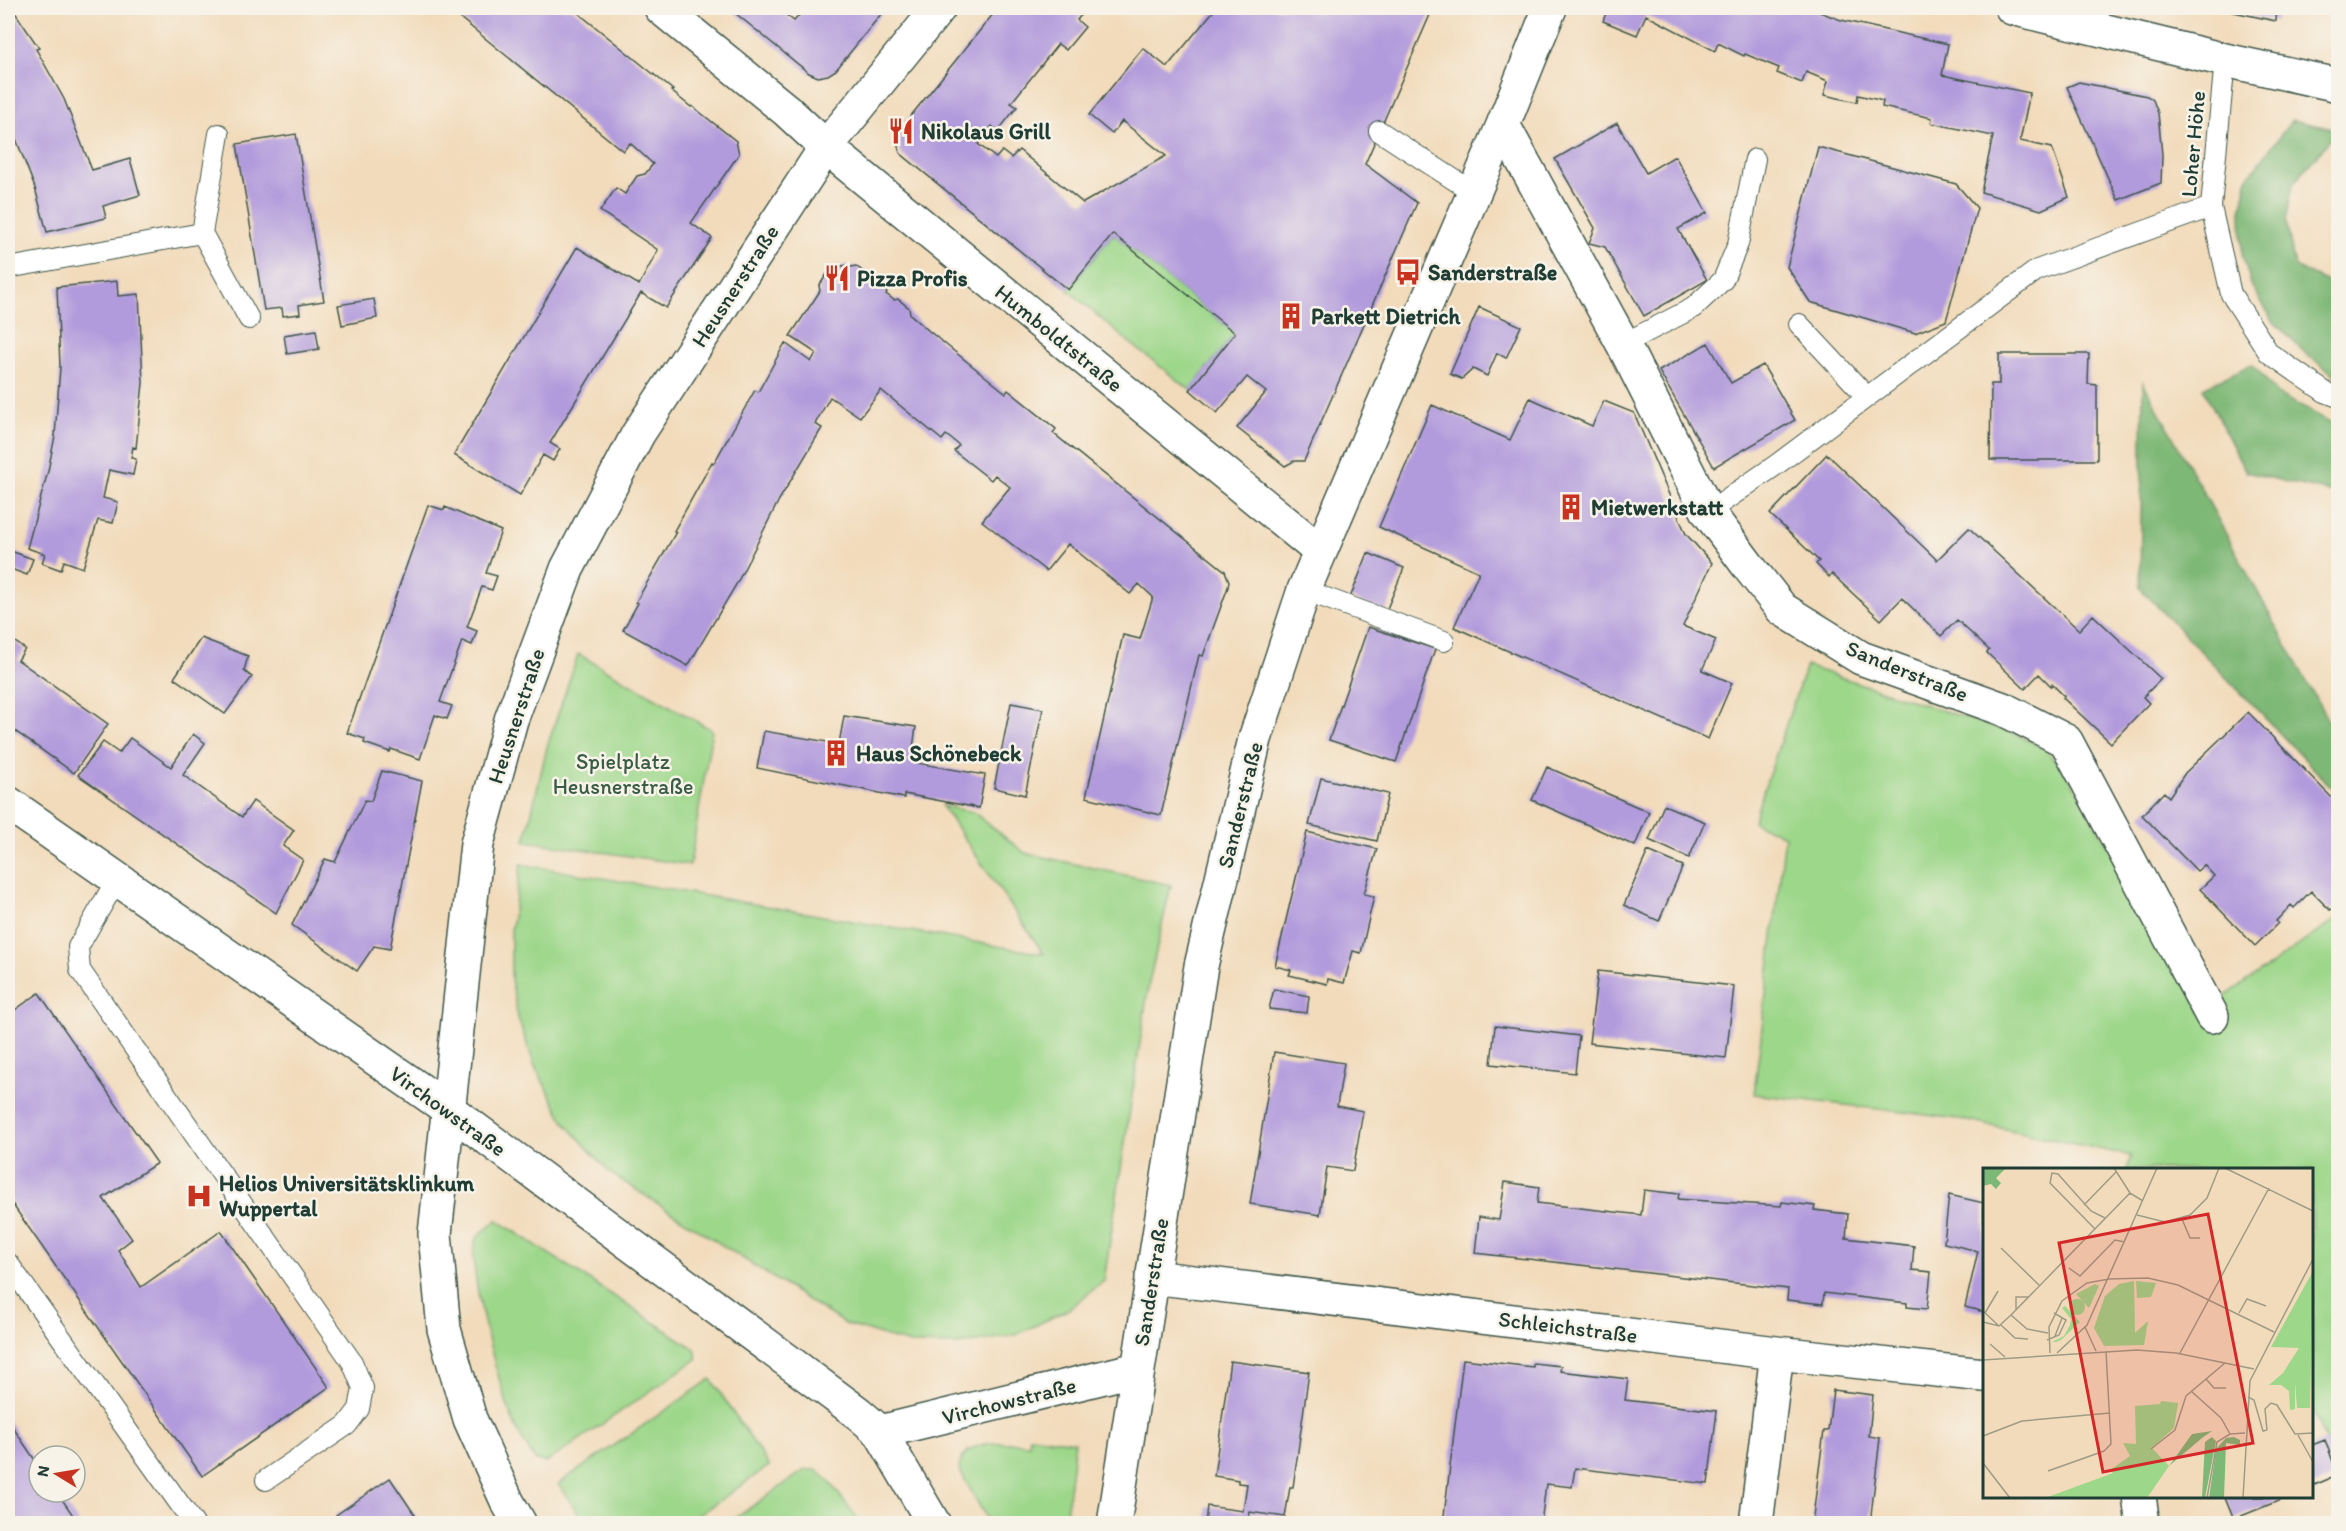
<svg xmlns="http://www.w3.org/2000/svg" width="2346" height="1531" font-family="Itim,sans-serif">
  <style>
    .green { fill: #9dd78a; stroke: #5e8a5f; stroke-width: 1.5 }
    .forest { fill: #7eb876; stroke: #4e7a55; stroke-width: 1.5 }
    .building { fill: #b29bdc }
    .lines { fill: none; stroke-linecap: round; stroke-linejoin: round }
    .lane-casing { stroke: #3f5548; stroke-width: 22 }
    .street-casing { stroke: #3f5548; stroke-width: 36 }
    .secondary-casing { stroke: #3f5548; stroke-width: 36 }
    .lane { stroke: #fff; stroke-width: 20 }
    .street { stroke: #fff; stroke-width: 33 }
    .secondary { stroke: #fff; stroke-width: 33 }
    .labels { text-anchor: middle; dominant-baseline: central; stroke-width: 5; stroke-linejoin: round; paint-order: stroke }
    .poi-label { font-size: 22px; font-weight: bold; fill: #1f3d34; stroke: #f7f3e8; text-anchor: start }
    .street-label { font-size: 22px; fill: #1f3d34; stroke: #f7f3e8 }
    .park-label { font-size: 22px; fill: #385c45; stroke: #f7f3e8 }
    .inset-road { fill: none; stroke: #9e9c85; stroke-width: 1.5 }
    .view { fill: #d62828; fill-opacity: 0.15; stroke: #d62828; stroke-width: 3 }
    .inset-edge { fill: none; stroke: #1f3d34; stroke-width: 3 }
  </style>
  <rect width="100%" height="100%" fill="#f7f3e8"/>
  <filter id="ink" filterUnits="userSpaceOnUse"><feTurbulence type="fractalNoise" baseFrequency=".0167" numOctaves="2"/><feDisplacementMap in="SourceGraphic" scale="12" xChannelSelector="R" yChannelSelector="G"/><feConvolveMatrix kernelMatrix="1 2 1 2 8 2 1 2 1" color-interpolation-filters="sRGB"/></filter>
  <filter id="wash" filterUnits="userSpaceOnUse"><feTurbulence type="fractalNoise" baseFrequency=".008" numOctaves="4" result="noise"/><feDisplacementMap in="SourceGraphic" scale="24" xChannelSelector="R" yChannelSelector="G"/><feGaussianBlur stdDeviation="1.35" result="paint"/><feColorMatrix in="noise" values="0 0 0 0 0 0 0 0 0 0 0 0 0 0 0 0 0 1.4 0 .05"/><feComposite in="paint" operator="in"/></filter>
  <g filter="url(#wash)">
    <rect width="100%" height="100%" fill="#f2dbbb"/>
    <path class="green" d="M1113,234l122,99 -45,57 -70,-55 -52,-45z
      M578,654l134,76 -22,135 -165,-24 22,-94z
      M1806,666l209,68 29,14 24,27 134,237 136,-94v536l-6,2 -20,-48v-238l-185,-1 4,-13 -172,-37 -205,-25 31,-258 -32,-14z
      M942,806l31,6 52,41 146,32 -22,98 -45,298 -37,29 -51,25 -58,10 -48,-1 -65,-20 -235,-151 -45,-50 -30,-56 -17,-49 -7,-39v-49l10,-66 523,90z
      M497,1220l198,129 2,10 -150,103 -11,-1c-6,-10 -14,-21 -19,-31 -15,-31 -50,-158 -42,-188 2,-8 16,-16 22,-22z
      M711,1379l58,87 -82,57h-102l-27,-39z
      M1030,1436l45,6 -10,81h-76l-30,-54c4,-33 46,-26 70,-25z
      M805,1470h11l11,9 34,44h-133z"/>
    <path class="forest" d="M2292,120l46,10 -45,54 -7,37 9,46 43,20v90l-31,-22 -34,-34 -22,-36 -9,-32 -1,-42 7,-34z
      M2252,364l27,31 59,31v68l-92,-22 -43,-84z
      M2143,382l195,357v55l-198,-206z"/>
    <g id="blocks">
      <path class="building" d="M8,8h4l27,40 -3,1 28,50 28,71 38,-11 10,36 -37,11 3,12 -59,14 -12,-44 -27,-70z
        M448,8h124l101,82 -2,1 20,16 1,-1 44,35 3,13 -48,69 21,15 -46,70 -25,-15 -91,150 10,6 -7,12 -10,-6 -23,40 -66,-40 123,-208 62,38 19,-35 -58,-39 16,-23 9,6 12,-18 8,-2 8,-10 -23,-21 -7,8z
        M729,8h48l17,13 12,-13h80l-50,62 -8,5 -10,2 -9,-4z
        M998,8h89l-10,12 8,7 -19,23 -8,-6 -47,59 6,4 -19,24 -6,-5 -14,18 18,14 6,-7 9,7 8,-8 64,53 83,-47 -44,-35 -10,13 -23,-19 54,-67 24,19 49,-59h217l-68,156 52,39 -113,258h-10l-9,5 -48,-38 29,-36 -19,-15 -30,36 -27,-23 45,-57 -122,-99 -45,56 -168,-137 -3,-20z
        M1608,8h201l32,12 107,24 -6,31 88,18 -10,48 32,7 17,49 -28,13 -60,-18 12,-56 -62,-13 1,-5 -50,-11 1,-6 -25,-6 -1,7 -33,-7 4,-14 -22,-9 -4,11 -25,-10 2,-5 -34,-14 -1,2 -26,-13 -3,8 -69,-36 -9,20 -34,-14z
        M2219,8h58l-1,13 -57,-12z
        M2079,82l68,14 6,4 5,13 4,42 -1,28 -43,17 -51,-113z
        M1617,123l29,50 29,-17 32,57 -29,16 29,51 -63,36 -39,-69 -16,-4 6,-15 -40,-69z
        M296,134l28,167 -25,4 1,9 -17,2 -1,-8 -18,2 -27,-166z
        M1818,147l138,37 21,24 -31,113 -31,12 -105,-31 -23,-35z
        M848,265l3,2 5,-1 13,10v3l18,13 -1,2 8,6 4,-1 11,9 1,6 19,17 77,62 2,-3 48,39 -3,4 172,138 4,10 -1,6 -25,69 -4,-1 -38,160 -75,-18 37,-162 17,4 13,-42 -14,-13 -9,10 -62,-50 -22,27 -64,-50 28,-34 -15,-12 -4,5 -37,-29 5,-6 -13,-10 -4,5 -61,-50 -21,27 -30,-20 -15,27 7,4 -43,72 -42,83 -49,83 -65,-36 15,-27 -2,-1 40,-70 -2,-1 38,-69 2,1 41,-73 3,2 27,-49 26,19 5,-9 -26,-17 30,-45 -1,-5 10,-15h5l2,-4z
        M117,281l1,15 21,-2 4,89 -7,65 -3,-1 -2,11 5,1 -3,16 -24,-5 -6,28 15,4 -5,21 -15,-3 -15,48 -19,-7 -3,9 -19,-7 3,-9 -18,-6 21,-77 7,-35 5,-69 -3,-80z
        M374,299l3,19 -35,7 -4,-20z
        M1479,307l42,19 -15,32 -9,-5 -10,23 -14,-7 -11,10 -12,-5z
        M316,330l3,19 -32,5 -3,-19z
        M1708,343l23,40 32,-18 32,55 -81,47 -55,-96z
        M1999,354h90l-1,30 9,1v75h-107l1,-76h8z
        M1530,398l62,28 12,-25 30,12 52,121 26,29 -29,63 33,14 -14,30 30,13 -24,56 -254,-112 25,-55 -100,-45 53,-122 78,35z
        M1827,454l110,106 32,-32 110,102 14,-15 68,64 -18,18 6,6 -38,40 -48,-45 1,-2 -12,-12 -1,2 -12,-12 -14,15 -38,-36 2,-3 -32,-30 -16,16 -39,-38 -21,22 -49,-46 -3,3 -13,-13 3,-3 -49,-47z
        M428,505l16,5 1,-3 56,24 -15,42 11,3 -5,14 -10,-3 -15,40 10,4 -5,14 -10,-4 -22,61 12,4 -5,13 -12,-4 -15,44 -29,-10 -1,3 -26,-9 1,-4 -18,-6z
        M8,550l25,9 -6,16 -19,-7z
        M1368,553l36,15 -18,43 -36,-13z
        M1368,627l67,22 -39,113 -67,-22z
        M8,637l17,12 -7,11 90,64 -34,49 -66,-47z
        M201,638l47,18 -4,15 8,6 -27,37 -51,-36z
        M1011,703l32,6 -18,86 -31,-7z
        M2248,712l90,92v101l-8,5 -19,-19 -17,17 -3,-3 -15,16 2,2 -23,23 -55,-57 14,-13 -10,-11 -7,6 -55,-56 22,-23 5,5 16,-24z
        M844,716l72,11 -5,35 74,13 -6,33 -75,-14v4l-147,-30 7,-37 75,13z
        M193,734l12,9 -22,32 59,42 11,-16 41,29 -11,16 20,14 -27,53 -198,-138 25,-33 16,11 11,-15 41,29z
        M1547,767l102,45 -14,34 -103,-46z
        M382,771l40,10 -32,168 -16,-3 -17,25 -65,-46 33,-66 10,3 30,-62 6,1z
        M1321,778l67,16 -11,47 -68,-16z
        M1664,805l41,17 -16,36 -40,-18z
        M1307,832l70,17 -13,45 10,2 -13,57 -8,-2 -9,32 -16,-4 -1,5 -38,-9 2,-5 -16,-4z
        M1648,851l35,15 -24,55 -35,-16z
        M1598,971l136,15 -8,72 -137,-15z
        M1274,989l35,7 -2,17 -38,-4z
        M39,993l118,170 -54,35 29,41 -14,11 23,37 80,-56 108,156 -127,89 -194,-278v-183z
        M1495,1026l84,10 -4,37 -84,-9z
        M1274,1052l70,11 -7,43 26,5 -10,60 -26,-4 -7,48 -70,-11z
        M1505,1182l34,5 -2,16 104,12 3,-25 35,4 -1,5 103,7 1,-4 33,4 -1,4 34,4 -2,24 68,8 -2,24 19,2 -4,37 -20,-2v-4l-83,-10 -1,11 -36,-4 1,-11 -313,-36 4,-36 20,3z
        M1949,1195l35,8v109l-19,-5 13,-56 -34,-8z
        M1463,1359l70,8v-4l28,3 -1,5 68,8 -3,21 92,11 -9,73 -133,-16 -3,19 -26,-3 -5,40h-98z
        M1230,1361l79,11 -16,115h-3l-5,30 -35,-5 -2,12h-43l2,-18 36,5 4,-27 -9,-1v-3l-24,-4z
        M1833,1390l40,5 -4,41 11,2 -10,86h-58l12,-93h4z
        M8,1420l31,46v26h18l22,32h-71z
        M2325,1440l13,35 -26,11v-41z
        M390,1478l31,46h-80l-5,-9z
        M2225,1497h63l-54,22z"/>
    </g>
  </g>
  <g filter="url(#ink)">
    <use href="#blocks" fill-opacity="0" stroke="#3f5548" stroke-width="1.5"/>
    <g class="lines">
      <g class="lane-casing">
        <path id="lane" d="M2225,60l-14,147 20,87 38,59 56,39 13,5
          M1379,131l94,61
          M202,233l47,86
          M8,268l194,-35 17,-99
          M1799,324l68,73
          M1623,344l70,-36 30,-28 15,-36 17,-85
          M1708,512l68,-47 261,-195 174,-63
          M1304,590l140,51
          M117,879l-39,68 2,23 272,392 11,26 -4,21 -12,16 -81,55
          M8,1263l186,261"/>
      </g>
      <g class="street-casing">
        <path id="street" d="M661,8l125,102 40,37 494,404
          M1503,125l120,219 85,168 41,55 33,42 79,49 142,51 63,32 146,275
          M8,803l440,306 410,304 22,19 54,92
          M1152,1277l625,76 207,22
          M880,1432l257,-63
          M2139,1496l4,28
          M520,1524l-13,-23 -37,-82 -26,-90 -9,-95 42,-390 34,-124 56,-151 71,-135 188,-287 113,-139
          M1114,1524l87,-558 54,-227 49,-149 199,-465 47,-117
          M1756,1524l21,-171"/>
      </g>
      <g class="secondary-casing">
        <path id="secondary" d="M2012,8l213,52 113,25"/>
      </g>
      <use href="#lane" class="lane"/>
      <use href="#street" class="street"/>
      <use href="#secondary" class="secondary"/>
    </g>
  </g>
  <defs>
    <g id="restaurant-bare" transform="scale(2.07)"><path d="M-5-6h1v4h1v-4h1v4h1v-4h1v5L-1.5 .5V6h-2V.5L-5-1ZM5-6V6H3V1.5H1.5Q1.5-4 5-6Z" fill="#c8321e" stroke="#f7f3e8" stroke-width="2.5" paint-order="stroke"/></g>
    <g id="bus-bare" transform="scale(2.07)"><path d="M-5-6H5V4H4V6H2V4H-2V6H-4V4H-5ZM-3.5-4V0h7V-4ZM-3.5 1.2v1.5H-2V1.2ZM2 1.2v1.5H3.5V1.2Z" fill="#c8321e" stroke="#f7f3e8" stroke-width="2.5" paint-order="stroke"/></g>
    <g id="building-bare" transform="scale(2.07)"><path d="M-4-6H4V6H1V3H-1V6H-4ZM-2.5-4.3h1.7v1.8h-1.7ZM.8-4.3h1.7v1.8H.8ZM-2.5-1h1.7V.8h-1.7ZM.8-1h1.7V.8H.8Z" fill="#c8321e" stroke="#f7f3e8" stroke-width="2.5" paint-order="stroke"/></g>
    <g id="hospital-bare" transform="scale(2.07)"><path d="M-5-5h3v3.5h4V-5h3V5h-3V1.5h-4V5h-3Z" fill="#c8321e" stroke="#f7f3e8" stroke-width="2.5" paint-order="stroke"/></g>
  </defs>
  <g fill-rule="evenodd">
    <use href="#restaurant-bare" x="901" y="131"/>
    <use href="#bus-bare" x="1408" y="272"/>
    <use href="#restaurant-bare" x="837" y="278"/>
    <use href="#building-bare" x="1291" y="316"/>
    <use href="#building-bare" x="1571" y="507"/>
    <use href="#building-bare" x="836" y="753"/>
    <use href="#hospital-bare" x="199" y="1196"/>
  </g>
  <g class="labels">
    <g class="poi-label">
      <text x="921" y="131">Nikolaus Grill</text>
      <text x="1428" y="272">Sanderstraße</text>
      <text x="857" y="278">Pizza Profis</text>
      <text x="1311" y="316">Parkett Dietrich</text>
      <text x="1591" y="507">Mietwerkstatt</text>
      <text x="856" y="753">Haus Schönebeck</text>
      <text x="219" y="1183">Helios Universitätsklinkum<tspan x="219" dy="25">Wuppertal</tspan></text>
    </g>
    <g class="street-label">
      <text transform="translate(2193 144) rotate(-85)">Loher Höhe</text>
      <text transform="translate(735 286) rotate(-57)">Heusnerstraße</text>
      <text transform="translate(1059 338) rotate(39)">Humboldtstraße</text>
      <text transform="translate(1907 671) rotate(22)">Sanderstraße</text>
      <text transform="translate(516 716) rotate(-72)">Heusnerstraße</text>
      <text transform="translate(1240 805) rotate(-76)">Sanderstraße</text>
      <text transform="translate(448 1111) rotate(36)">Virchowstraße</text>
      <text transform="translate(1151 1282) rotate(-81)">Sanderstraße</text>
      <text transform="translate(1568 1327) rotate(7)">Schleichstraße</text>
      <text transform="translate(1009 1401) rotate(-14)">Virchowstraße</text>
    </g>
    <g class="park-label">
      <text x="623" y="761">Spielplatz<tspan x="623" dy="25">Heusnerstraße</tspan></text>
    </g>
  </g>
  <g transform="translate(1983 1168)">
    <rect width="330" height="330" fill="#f2dbbb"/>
    <path d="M330,103l-3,137h-13l-2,-27v28l-5,1 -1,-19 -8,-6h-12l14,-12 16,-25 -28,-1zM151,113l1,52 13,-12 -4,24 -40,1 -10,-18 11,-32 14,-12zM153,113l20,2 -5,14 -14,1zM112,116l4,2 -10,22 -13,-14zM86 139a8 8 0 1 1 16 0a8 8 0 1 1-16 0ZM82,138l15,16 -19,18 -5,2h-4l12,-6 6,-11 1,-6 -9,-11zM178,233l17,2 -4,25 -22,20 17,18 -22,32h-102l68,-25 -3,-3 20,-14 -7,-13 13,1 -1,-38 25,-2z" fill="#9dd78a"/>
    <path d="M0,0h23l-10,10 5,5 -5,6 -5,-5 -8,2zM229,263l-10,7 -33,28 23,-32zM229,269l4,4 -11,57h-3l3,-56zM251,269l6,3v5l-14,-2 -2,55h-15l7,-49 10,-11z" fill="#7eb876"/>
    <path class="inset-road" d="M131,0l16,25M242,0l88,43M101,37l32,-33M154,47l28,7 25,-7 17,-17 12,-30M199,51l8,19h10M112,61l-45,-46 2,-10 6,1 33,37 14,7M18,80l39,38M86,100l11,8 35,-36 10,2M33,142v-13h13M0,143l16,15M2,145l13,-22M256,145l8,-14 19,7M0,154l16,4 12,-11M18,157l14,13 13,1M102,159l11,24M65,165l-21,-4 -16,-14 119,-122 13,8M72,168l7,-18M64,172l12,-5 7,-15 -12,-7M7,176l15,13M67,185l-1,-26 13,-26 25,-18 22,-4 39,-1 30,7 96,47M74,185l30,-28 70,-157M197,185l89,-165M0,192l154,-10 39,3 78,16M0,204v19M223,211l8,9h12M208,223l30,27 9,16M265,229l6,3 9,31 4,-1M284,262l-2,-21 6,-6 6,2 18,29 18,-1M315,267l15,27M0,268l39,-15 88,-8M168,281l24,-19 11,-34 39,-33M0,295l27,35M65,303l56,-20 7,-7 -5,-93M224,330l10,-56 13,-8 15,-1M260,330l7,-117 63,-122"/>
    <path class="view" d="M225,46l45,229 -150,29 -44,-229z"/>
    <rect width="330" height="330" class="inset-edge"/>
  </g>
  <rect width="2346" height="1531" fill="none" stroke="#f7f3e8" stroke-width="30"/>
  <g transform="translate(57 1474) rotate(281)"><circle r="28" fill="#f7f3e8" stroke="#a1aaa0" stroke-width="1.5"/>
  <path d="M0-4.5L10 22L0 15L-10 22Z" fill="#c8321e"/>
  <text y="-9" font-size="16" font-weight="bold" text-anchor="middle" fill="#1f3d34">N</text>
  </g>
</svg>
